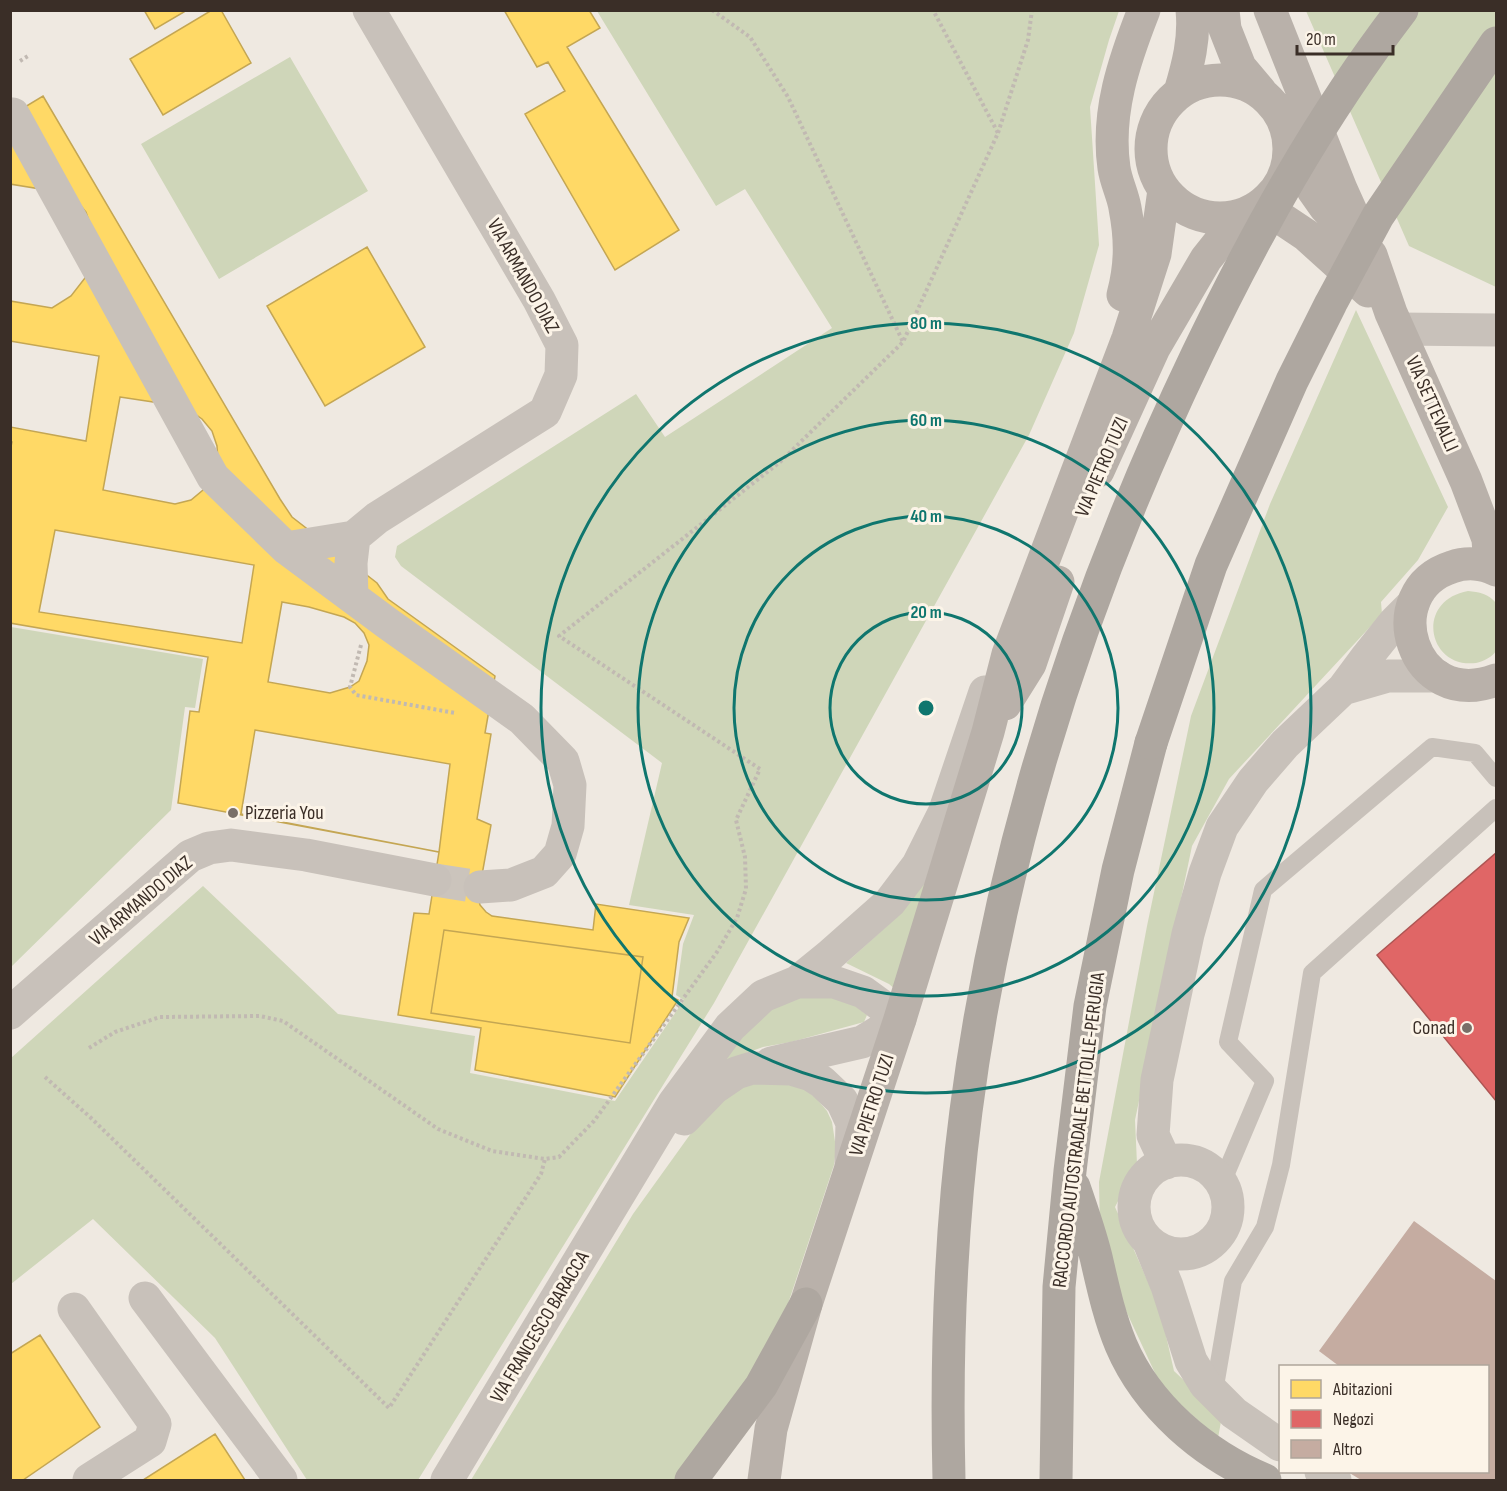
<svg xmlns="http://www.w3.org/2000/svg" width="1507" height="1491" font-family="'Sofia Sans Condensed',sans-serif">
  <style>
    .green { fill: #cfd6b9 }
    .homes { fill: #ffd966; stroke: #c4a653; stroke-width: 1.5; fill-rule: evenodd }
    .shops { fill: #e06666; stroke: #ae5553; stroke-width: 1.5 }
    .building { fill: #c5aca1 }
    .lines { fill: none; stroke-linecap: round; stroke-linejoin: round }
    .minor-tunnel { stroke: #cbc4bc; stroke-width: 33; stroke-dasharray: 33 16; stroke-linecap: butt }
    .path { stroke: #c1b9b2; stroke-width: 4; stroke-dasharray: 3 3; stroke-linecap: butt }
    .service { stroke: #c8c1ba; stroke-width: 18 }
    .minor { stroke: #c8c1ba; stroke-width: 33 }
    .tertiary { stroke: #c8c1ba; stroke-width: 33 }
    .secondary { stroke: #b9b1aa; stroke-width: 33 }
    .motorway { stroke: #aea7a0; stroke-width: 33 }
    .motorway-bridge { stroke: #aea7a0; stroke-width: 33 }
    .ring { fill: none; stroke: #0f766e; stroke-width: 3 }
    .poi-dot { fill: #796f68; stroke: #fcf4e8; stroke-width: 2 }
    .labels { text-anchor: middle; dominant-baseline: central; stroke-width: 6; stroke-linejoin: round; paint-order: stroke }
    .street-label { font-size: 20px; fill: #3a2e27; stroke: #fcf4e8 }
    .poi-label { font-size: 20px; fill: #3a2e27; stroke: #fcf4e8; text-anchor: start }
    .centre { fill: #0f766e; stroke: #fcf4e8; stroke-width: 3 }
    .ring-label { font-size: 18px; text-anchor: middle; font-weight: bold; fill: #0f766e; stroke: #fcf4e8; stroke-width: 6; stroke-linejoin: round; paint-order: stroke }
  </style>
  <rect width="100%" height="100%" fill="#efe9e1"/>
  <path class="green" d="M597,11h522l-10,29 -19,67 9,138 -25,88 -45,102 -315,568 -296,477h-111l-92,-142 -122,-119 -82,65v-226l192,-172 135,128 137,22 -5,37 145,28 69,-101 -8,-5 7,-51 11,-29 -65,-10 33,-142 -261,-197 -6,-9 2,-11 239,-152 29,43 167,-109 -87,-139 -29,17z
    M1306,11h190v276l-87,-41z
    M290,57l78,134 -149,88 -78,-135z
    M1356,310l92,197 -30,53 -37,42 1,12 -153,165 -37,67 -57,274 2,44 -22,43 45,102 14,62 48,45 -4,22 -56,-50 -42,-90 -20,-67 -1,-49 48,-256 44,-210 79,-212z
    M1468,591c11,1 21,3 28,12v48c-4,6 -12,10 -20,12 -48,6 -62,-62 -8,-72z
    M11,627l192,32 -8,49 -10,-1 -14,103 -160,157z
    M928,872l-32,118 -7,-6 -43,-21 53,-48z
    M782,998h63l22,17 -3,7 -73,20 -28,5 -25,9 -21,14 -5,-9z
    M752,1080l51,7 14,12 10,12 5,11 4,26 -2,17 -50,151 -23,45 -86,119h-204l162,-266 79,-110z"/>
  <path class="homes" d="M144,10h39l1,2 -29,17z
    M212,10h9l30,53 -88,52 -33,-56z
    M504,10h85l11,18 -33,19 112,183 -64,40 -90,-156 40,-23 -17,-29 -11,5z
    M43,96l237,403 12,18 85,66 11,16 107,77 -10,57 6,1 -14,85 14,6 -13,72 2,8 6,7 6,4 101,14 3,-26 93,14 -10,24 -7,55 6,3 -63,97 -140,-27 6,-42 -83,-13 16,-102 15,1 10,-62 -261,-49 12,-92 9,1 9,-55 -198,-34v-172l2,-9 -2,-1v-140l42,7 19,-12 14,-18 8,-45 -7,-21 -15,-18 -61,-10v-68zM120,397l53,8 16,5 13,9 10,12 5,15 1,16 -15,28 -12,10 -16,4 -72,-14zM282,602l27,5 35,10 11,6 9,10 5,12 -2,16 -8,20 -9,6 -20,6 -62,-11zM444,930l199,27 -13,86 -199,-30z
    M367,247l58,100 -100,59 -58,-100z
    M10,341l89,15 -13,85 -76,-14z
    M55,530l199,35 -12,78 -203,-31z
    M255,730l195,34 -11,88 -198,-38z
    M444,930l199,27 -13,86 -199,-30z
    M40,1335l60,92 -77,53h-13v-126z
    M215,1434l30,46h-102z"/>
  <path class="shops" d="M1496,853v248l-119,-146z"/>
  <path class="building" d="M1414,1221l82,60v199h-135l-13,-8h140v-106h-149l-20,-15z"/>
  <g class="lines">
    <path class="minor-tunnel" d="M435,880l45,7"/>
    <path class="path" d="M712,10l38,27 38,60 115,245
      M20,61l8,-5
      M998,133l30,-93 4,-30
      M361,645l-11,42 6,8 99,18
      M89,1048l26,-16 45,-15 100,-1 23,5 155,108 54,22 53,8 14,-2 35,-36 123,-169 20,-34 9,-29 -1,-32 -9,-37 24,-51 -201,-133 221,-174 123,-120 95,-209 -65,-123
      M45,1077l45,40 299,291 152,-234 4,-15"/>
    <path class="service" d="M1221,1185l44,-104 -37,-39 35,-152 169,-143 43,6 21,25
      M1214,1392l19,-111 32,-54 16,-62 31,-192 184,-165"/>
    <path class="minor" d="M13,114l200,363 73,71 101,75 135,96 41,42 7,24 -2,41 -8,28 -16,18 -33,13 -31,2
      M1399,329l97,1
      M286,548l68,-11
      M352,597l-1,-34 3,-26 23,-19 168,-106 16,-37 1,-30 -23,-45 -170,-290
      M1343,689l45,-13h49
      M10,1013l180,-157 19,-8 22,-3 75,10 129,25
      M1134 1207a47 47 0 1 1 94 0a47 47 0 1 1-94 0Z
      M1166,1163l-13,-28 4,-55 31,-146 17,-61 17,-46 31,-46 32,-37 58,-55 23,-31 28,-35 19,-19
      M1149,1242l18,44 24,75 14,23 29,29 46,32
      M145,1298l136,182
      M74,1309l81,115 -5,17 -61,39
      M1321,1472l14,8"/>
    <path class="tertiary" d="M771,1063l91,-21 38,-23 -37,-27 -29,-10h-37
      M684,1119l30,-31 22,-15 16,-5 39,1 20,6 11,7 20,19 10,22 -1,39
      M447,1480l227,-377 56,-76 33,-31 34,-14 32,-26 61,-54 28,-37 26,-52 41,-121"/>
    <path class="secondary" d="M1223,10l2,19 15,38 21,25
      M1270,10l71,179 18,40
      M1151 149a69 69 0 1 1 138 0a69 69 0 1 1-138 0Z
      M1180,92c8,-27 15,-53 12,-82
      M1290,149l23,41 12,17 46,48 20,58 75,168 22,58 2,28
      M1261,205l45,30 62,56
      M1123,295c8,-30 8,-56 2,-87 -2,-13 -9,-26 -11,-40 -8,-55 10,-107 30,-158
      M1098,471l56,-123 52,-89 35,-44
      M1496,570c-13,-7 -30,-8 -44,-3 -76,24 -41,145 44,113
      M1005,704l25,-40 28,-82
      M764,1480l7,-51 35,-125 94,-285 88,-287 20,-78 120,-316 27,-84 9,-64"/>
    <path class="motorway" d="M1074,1187c8,23 16,46 22,70 7,30 13,59 25,88 26,61 83,110 144,135
      M691,1480l70,-94 45,-82
      M1056,1480l3,-193 11,-116 20,-165 28,-136 33,-127"/>
    <path class="motorway-bridge" d="M1151,743l60,-178 81,-184 39,-78 47,-87 118,-173
      M949,1480c-3,-122 1,-246 17,-369 34,-262 117,-518 231,-756 58,-121 123,-238 205,-345"/>
  </g>
  <g class="ring">
    <circle cx="926" cy="708" r="96"/>
    <circle cx="926" cy="708" r="192"/>
    <circle cx="926" cy="708" r="288"/>
    <circle cx="926" cy="708" r="385"/>
  </g>
  <g class="poi-dot">
    <circle cx="233" cy="813" r="6"/>
    <circle cx="1467" cy="1028" r="6"/>
  </g>
  <g class="labels">
    <g class="street-label">
      <text transform="translate(523 276) rotate(61)">VIA ARMANDO DIAZ</text>
      <text transform="translate(1432 404) rotate(66)">VIA SETTEVALLI</text>
      <text transform="translate(1102 467) rotate(-67)">VIA PIETRO TUZI</text>
      <text transform="translate(141 901) rotate(-40)">VIA ARMANDO DIAZ</text>
      <text transform="translate(872 1105) rotate(-72)">VIA PIETRO TUZI</text>
      <text transform="translate(1079 1130) rotate(-83)">RACCORDO AUTOSTRADALE BETTOLLE-PERUGIA</text>
      <text transform="translate(540 1327) rotate(-59)">VIA FRANCESCO BARACCA</text>
    </g>
    <g class="poi-label">
      <text x="245" y="813">Pizzeria You</text>
      <text x="1455" y="1028" text-anchor="end">Conad</text>
    </g>
  </g>
  <circle cx="926" cy="708" r="9" class="centre"/>
  <g class="ring-label">
    <text x="926" y="329">80 m</text>
    <text x="926" y="426">60 m</text>
    <text x="926" y="522">40 m</text>
    <text x="926" y="618">20 m</text>
  </g>
  <rect width="1507" height="1491" fill="none" stroke="#3a2e27" stroke-width="24"/>
  <rect x="1279" y="1365" width="210" height="108" fill="#fcf4e8" stroke="#aea59b" stroke-width="1.5"/>
  <rect x="1291" y="1380" width="30" height="18" fill="#ffd966" stroke="#aea59b" stroke-width="1.5"/>
  <text x="1333" y="1395" font-size="18" fill="#3a2e27">Abitazioni</text>
  <rect x="1291" y="1410" width="30" height="18" fill="#e06666" stroke="#aea59b" stroke-width="1.5"/>
  <text x="1333" y="1425" font-size="18" fill="#3a2e27">Negozi</text>
  <rect x="1291" y="1440" width="30" height="18" fill="#c5aca1" stroke="#aea59b" stroke-width="1.5"/>
  <text x="1333" y="1455" font-size="18" fill="#3a2e27">Altro</text>
  <path d="M1297 45v9h96v-9" fill="none" stroke="#3a2e27" stroke-width="3"/>
  <text x="1306" y="45" font-size="18" fill="#3a2e27" stroke="#fcf4e8" stroke-width="4.5" paint-order="stroke">20 m</text>
</svg>
